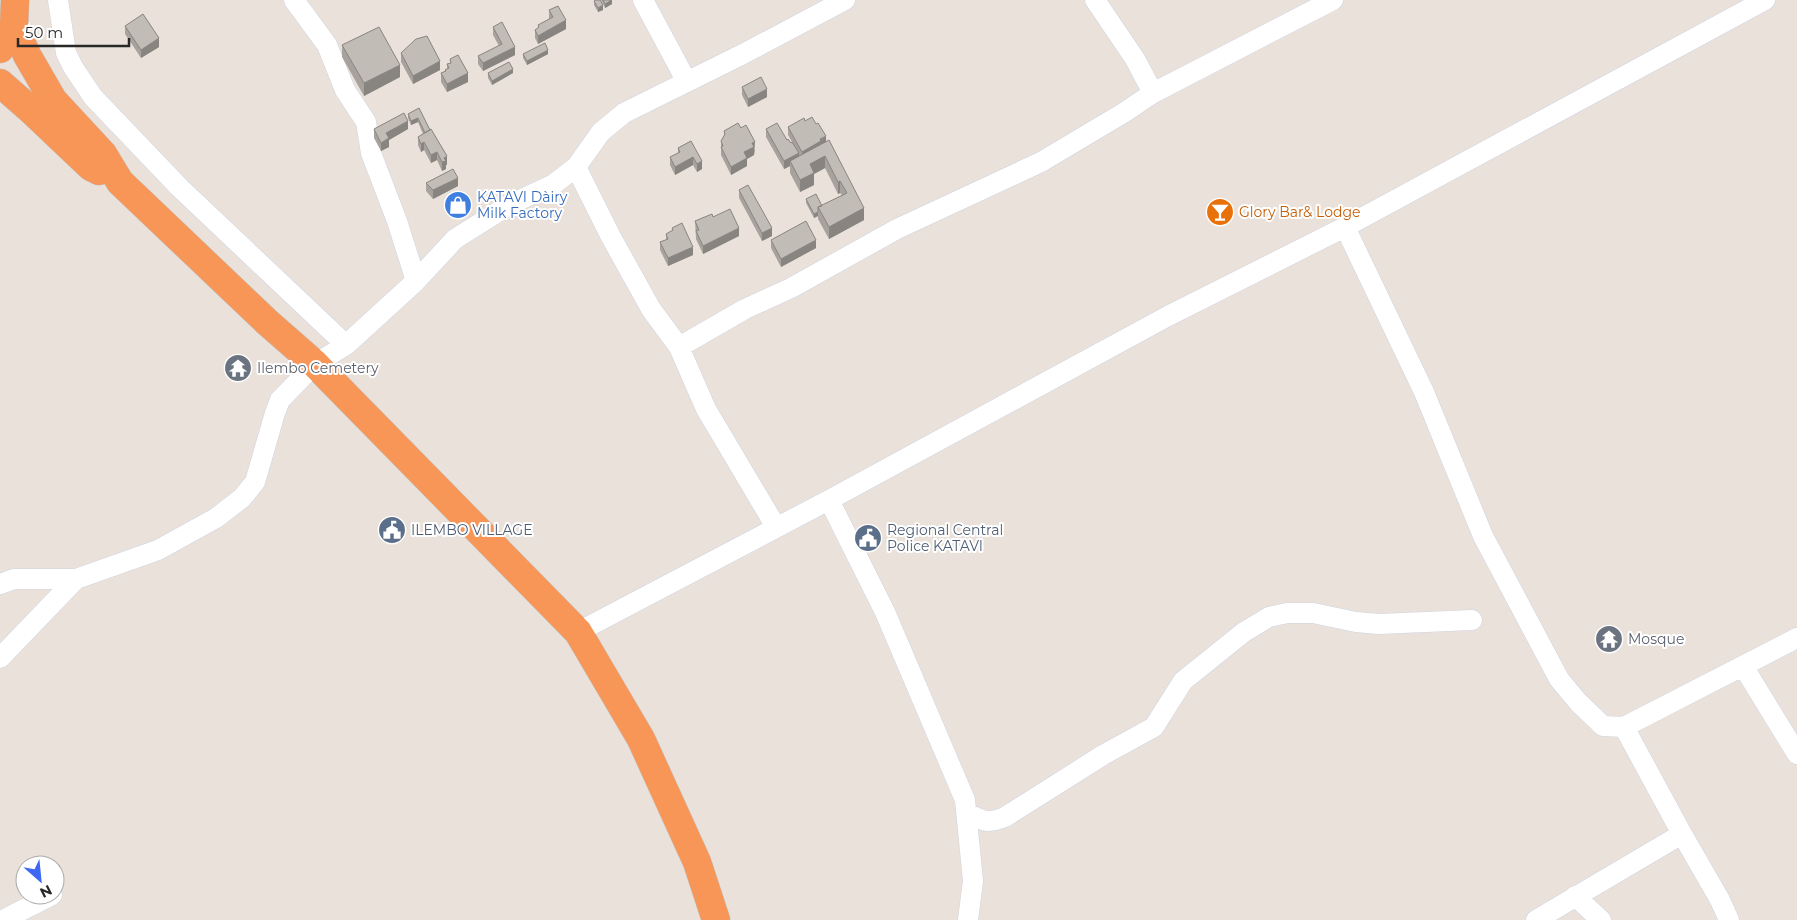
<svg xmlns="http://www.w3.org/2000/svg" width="1797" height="920" font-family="Montserrat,sans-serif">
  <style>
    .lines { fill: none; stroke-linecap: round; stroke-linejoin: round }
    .minor-casing { stroke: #cfd3e1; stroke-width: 21 }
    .highway-casing { stroke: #c3c3c3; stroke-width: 29 }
    .minor { stroke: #fff; stroke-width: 20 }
    .highway { stroke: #f89657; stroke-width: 28 }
    .wall { fill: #a7a29d }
    .shaded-wall { fill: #88847f }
    .building { fill: #c2bcb6; stroke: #88847f }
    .labels { text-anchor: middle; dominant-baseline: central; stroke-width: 4; stroke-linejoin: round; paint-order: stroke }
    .shop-label { font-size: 14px; fill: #366cbe; stroke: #fff; text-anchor: start }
    .food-label { font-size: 14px; fill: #c56008; stroke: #fff; text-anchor: start }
    .worship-label { font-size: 14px; fill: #5b616d; stroke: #fff; text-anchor: start }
    .service-label { font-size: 14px; fill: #4e5e75; stroke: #fff; text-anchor: start }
  </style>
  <rect width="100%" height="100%" fill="#eae2da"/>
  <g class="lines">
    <g class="minor-casing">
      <path id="minor" d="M58,0l8,53 7,14 20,30 87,91 166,157
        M294,0l33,45 18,45 21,32 5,31 26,68 19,60
        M643,0l44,82
        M1095,0l40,59 18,34
        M1345,227l79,165 59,144 76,143 19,23 25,24 21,1 173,-89
        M679,347l66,-38 46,-21 106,-59 144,-67 84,-50 28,-19 180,-93
        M829,500l56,112 80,188 8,81 -5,39
        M776,527l-70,-118 -27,-62 -28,-38 -40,-72 -35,-70 25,-35 23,-19 119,-59 102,-54
        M0,584l14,-5h62l82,-29 58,-32 26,-20 13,-16 20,-69 5,-13 35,-36 31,-19 70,-64 39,-42 54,-34 45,-21 22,-17
        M578,632l251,-132 339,-184 177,-89 420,-227
        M0,658l76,-79
        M1743,666l54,88
        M1624,727l58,107 38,66 9,20
        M967,813c16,8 20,11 38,4l98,-62 51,-28 29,-46 61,-49 25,-15 18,-4h26l43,9 23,2 93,-4
        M1575,896l26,24
        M3,920l49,-25
        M1536,920l146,-86"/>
    </g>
    <g class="highway-casing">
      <path id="highway" d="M14,26l13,29 26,45 50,54 17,28 147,140 48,42 263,268 63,107 56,123 19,58
        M0,49l14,-23 1,-26
        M0,83l32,28 59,56 8,4"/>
    </g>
    <use href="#minor" class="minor"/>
    <use href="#highway" class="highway"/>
  </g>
  <path class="wall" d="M601,0h11v4l-7,4z
    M594,1l9,9 -5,2 -4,-7z
    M549,10l17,19 -28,15 -3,-6v-8l3,-2v-3l11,-6z
    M125,26l34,21 -18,11 -16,-24z
    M493,27l22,28 -32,16 -5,-7v-8l21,-10 -6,-11z
    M342,45l58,32 -36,19 -22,-39z
    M401,53l39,17 -27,14 -12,-22z
    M523,54h25l-21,11 -4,-7z
    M450,59l18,23 -21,10 -6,-10v-9l4,-1v-2l2,-1v-5l3,-1z
    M488,73h25l-21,12 -4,-7z
    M742,87l25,10 -19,10 -6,-12z
    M419,108l28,57h-1v4l-4,2 -5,-11 -6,3 -7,-13 -3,2 -3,-7v-8l5,-3 -5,-12 -7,3 -3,-7v-4z
    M805,121l21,21 38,78 -35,19 -11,-20v-3l-4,2 -8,-15v-4l16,7 20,-11 -2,-2 -2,1 -13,-26 -11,6v11l-14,7 -10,-19v-7l-6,3 -18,-32v-8l21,11 4,3 1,-1 -4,-7v-8z
    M374,129h34l-19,11v7l-8,4 -7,-13z
    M724,131l31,19 -1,5 -7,4v7l-16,9 -10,-20v-14l3,-5z
    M691,141l11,28 -5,3 -4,-7 -18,10 -5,-10v-8l8,-4v-5z
    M426,183l32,3 -25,13 -7,-8z
    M739,190l33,46 -10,5 -23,-43z
    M713,217l26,19 -36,18 -7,-15 -1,-18z
    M672,228l21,27 -25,11 -8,-16v-8l6,-2v-6l6,-3z
    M771,240l45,8 -35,19 -10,-19z"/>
  <path class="shaded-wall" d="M612,0v4l-7,4v-4z
    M603,5v5l-5,2v-4z
    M566,20v9l-28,15v-8z
    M159,38v9l-18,11v-8z
    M515,47v8l-32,16v-8z
    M548,50v4l-21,11v-4z
    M440,61v9l-27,14v-8z
    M400,65v12l-36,19v-13z
    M513,69v4l-21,12v-4z
    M468,73v9l-21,10v-8z
    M767,89v8l-19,10v-8z
    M418,118v4l-7,3v-4z
    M408,121v8l-19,11v7l-8,4v-8l5,-10z
    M826,136v8l-24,16v-8z
    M424,142v8l-3,2v-8z
    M755,142l-1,13 -7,4v7l-16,9v-8l21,-24z
    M437,152v8l-6,3v-8z
    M799,153v8h-9v5l-6,3v-8z
    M447,156v9h-1v4l-4,2v-9l2,-4z
    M825,156v12l-11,6v11l-14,7v-12l10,-16z
    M693,157v8l-18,10v-8z
    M702,161v8l-5,3v-8z
    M458,178v8l-25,13v-9z
    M840,181v12l-2,1v-12z
    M864,208v12l-35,19v-12z
    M818,212v4l-4,2v-4z
    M739,228v8l-36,18v-8z
    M772,228v8l-10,5v-8z
    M816,240v8l-35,19v-8z
    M693,247v8l-25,11v-8z"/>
  <path class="building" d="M596,0h4l3,5 -5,3 -4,-7z
    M603,0h9l-7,4z
    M558,6l8,14 -28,16 -3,-6 4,-3 -1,-2 15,-8 -4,-7z
    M143,14l16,24 -18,12 -16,-24z
    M502,22l13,25 -32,16 -5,-7 24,-12 -9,-17z
    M379,27l21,38 -36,18 -22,-38z
    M427,36l13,25 -27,15 -12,-23 15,-14z
    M545,43l3,7 -21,11 -4,-7z
    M458,55l10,18 -21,11 -6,-11 5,-2 -1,-1 4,-2 -2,-4 4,-1 -1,-4z
    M509,62l4,7 -21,12 -4,-8z
    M761,77l6,12 -19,10 -6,-12z
    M419,108l11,22 -5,3 -7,-15 -7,3 -3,-7z
    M404,113l4,8 -22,12 3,5 -8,5 -7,-14z
    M812,117l4,7 2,-1 8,13 -6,3 1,2 -19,11 -14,-25 16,-9 1,3z
    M738,123l3,5 5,-3 9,17 -3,1 2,4 -10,5 3,6 -16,9 -10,-20 2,-1 -2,-5 4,-7 -1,-3z
    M777,123l10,17 1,-1 3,4 1,-1 7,11 -15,8 -18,-32z
    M431,129l16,27 -3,2 2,3 -4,1 -5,-10 -6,3 -7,-13 -3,2 -3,-7z
    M829,140l35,68 -35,19 -11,-20 29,-14 -7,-12 -2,1 -13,-26 -15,8 4,9 -14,7 -10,-19z
    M691,141l11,20 -5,3 -4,-7 -18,10 -5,-10 10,-5 -2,-4z
    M453,169l5,9 -25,12 -7,-7z
    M748,185l24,43 -10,5 -23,-43z
    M816,194l6,12 -4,1v5l-4,2 -8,-15z
    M730,209l9,19 -36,18 -7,-15 3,-1 -4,-9 17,-7 1,3z
    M806,221l10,19 -35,19 -10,-19z
    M682,223l11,24 -25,11 -8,-16 8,-3 -2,-5 7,-4 -1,-2z"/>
  <defs>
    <g id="shop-disc" transform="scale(1.4375)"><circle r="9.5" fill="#3f7fe0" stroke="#fff"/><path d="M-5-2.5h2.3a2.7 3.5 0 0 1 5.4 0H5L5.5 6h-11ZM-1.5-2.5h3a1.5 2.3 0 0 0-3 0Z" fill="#fff"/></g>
    <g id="bar-disc" transform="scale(1.4375)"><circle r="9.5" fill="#e8710a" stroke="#fff"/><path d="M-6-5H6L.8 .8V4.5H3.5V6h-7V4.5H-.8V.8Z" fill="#fff"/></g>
    <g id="temple-disc" transform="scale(1.4375)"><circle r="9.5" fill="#6b7280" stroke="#fff"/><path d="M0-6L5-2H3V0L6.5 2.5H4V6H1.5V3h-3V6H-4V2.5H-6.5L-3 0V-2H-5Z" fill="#fff"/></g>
    <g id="civic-disc" transform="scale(1.4375)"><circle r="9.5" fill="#5c6f8a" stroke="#fff"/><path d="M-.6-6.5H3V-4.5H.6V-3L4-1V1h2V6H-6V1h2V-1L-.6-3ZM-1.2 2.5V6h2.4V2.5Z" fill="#fff"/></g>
  </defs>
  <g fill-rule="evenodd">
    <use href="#shop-disc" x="458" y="205"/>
    <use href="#bar-disc" x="1220" y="212"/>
    <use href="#temple-disc" x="238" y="368"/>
    <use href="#civic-disc" x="392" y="530"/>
    <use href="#civic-disc" x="868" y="538"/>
    <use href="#temple-disc" x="1609" y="639"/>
  </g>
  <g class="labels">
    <g class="shop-label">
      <text x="477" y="197">KATAVI Dàiry<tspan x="477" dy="16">Milk Factory</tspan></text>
    </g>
    <g class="food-label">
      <text x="1239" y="212">Glory Bar&amp; Lodge</text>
    </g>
    <g class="worship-label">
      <text x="257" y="368">Ilembo Cemetery</text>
      <text x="1628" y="639">Mosque</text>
    </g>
    <g class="service-label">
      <text x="411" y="530">ILEMBO VILLAGE</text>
      <text x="887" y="530">Regional Central<tspan x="887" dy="16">Police KATAVI</tspan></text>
    </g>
  </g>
  <g transform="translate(40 880) rotate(153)"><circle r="24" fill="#ffffff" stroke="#a9a9a9"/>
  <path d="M0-4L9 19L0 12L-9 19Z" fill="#3e67f3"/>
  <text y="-8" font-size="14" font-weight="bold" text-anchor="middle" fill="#282828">N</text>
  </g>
  <path d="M18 38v8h111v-8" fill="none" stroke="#282828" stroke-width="2.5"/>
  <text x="25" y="38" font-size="15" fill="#282828" stroke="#ffffff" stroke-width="4" paint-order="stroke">50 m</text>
</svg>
